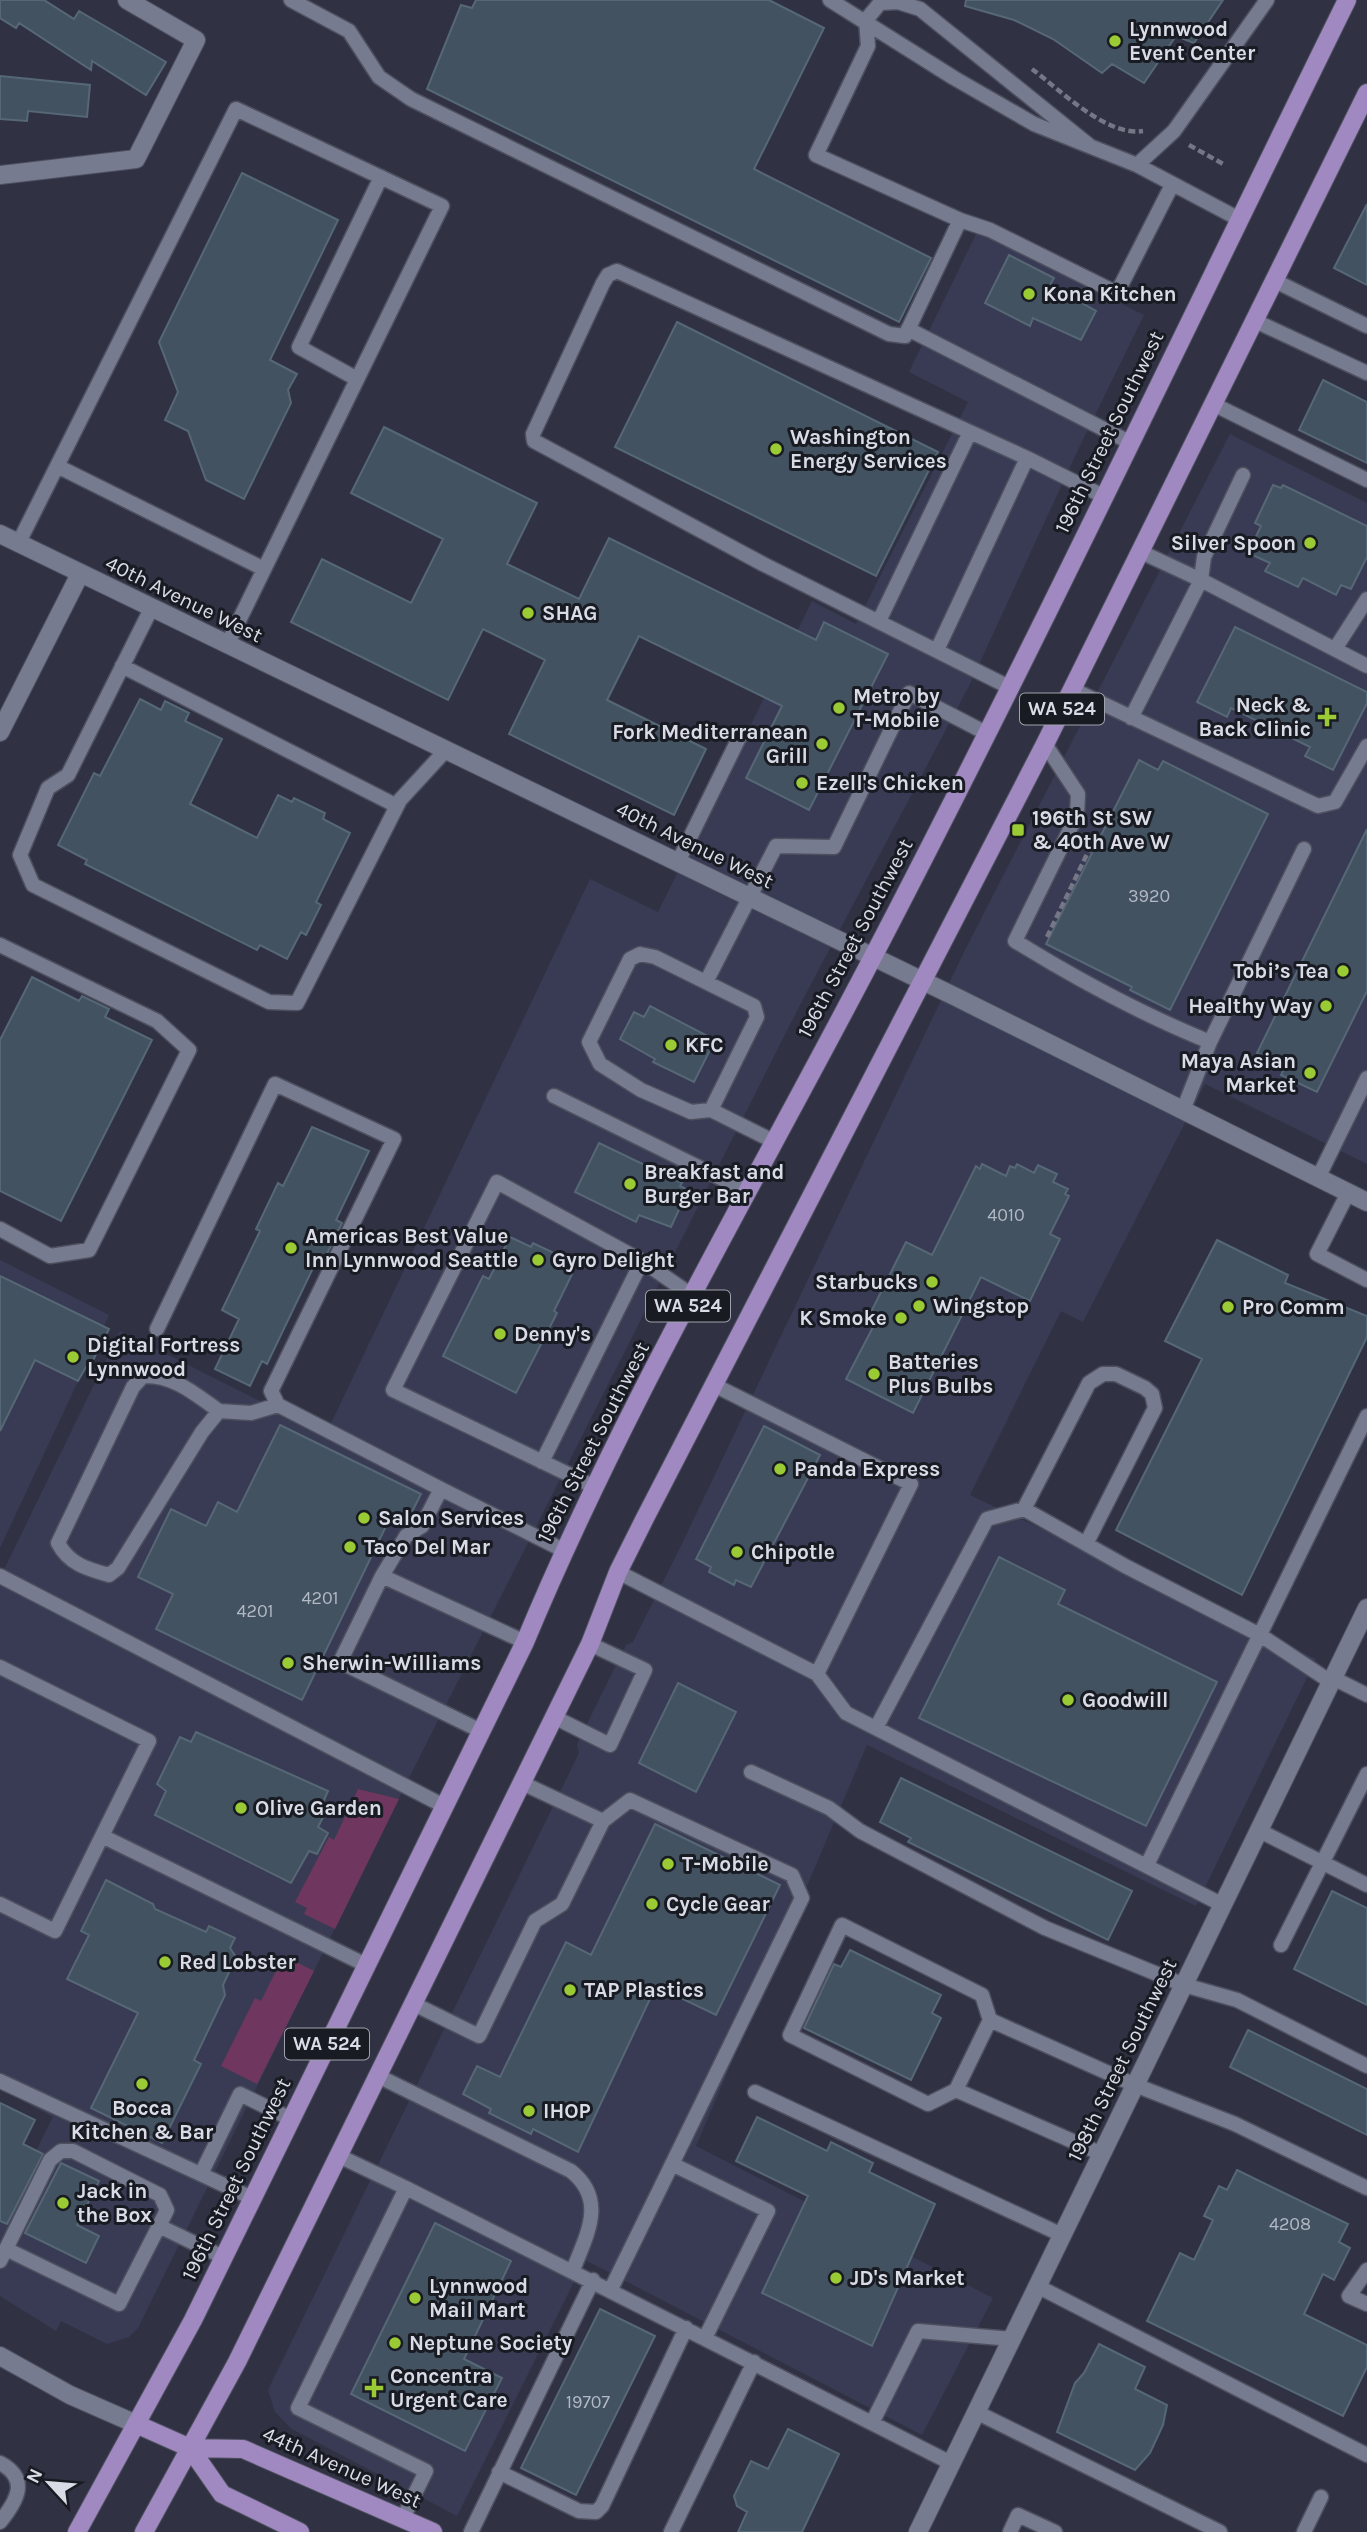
<svg xmlns="http://www.w3.org/2000/svg" width="1367" height="2532" font-family="Karla,sans-serif">
  <style>
    .built { fill: #383b53 }
    .green { fill: #6f375f }
    .building { fill: #425261; stroke: #566776; stroke-width: 2 }
    .lines { fill: none; stroke-linecap: round; stroke-linejoin: round }
    .lane-casing { stroke: #4e505f; stroke-width: 17 }
    .street-casing { stroke: #4e505f; stroke-width: 20 }
    .secondary-casing { stroke: #4e505f; stroke-width: 20 }
    .primary-casing { stroke: #4e505f; stroke-width: 20 }
    .path { stroke: #757786; stroke-width: 4.5; stroke-dasharray: 7 3.5; stroke-linecap: butt }
    .lane { stroke: #777b8f; stroke-width: 14 }
    .street { stroke: #777b8f; stroke-width: 18 }
    .secondary { stroke: #777b8f; stroke-width: 18 }
    .primary { stroke: #a089c0; stroke-width: 18 }
    .poi-dot { fill: #9acb34; stroke: #191b23; stroke-width: 2.5 }
    .labels { text-anchor: middle; dominant-baseline: central; stroke-width: 6; stroke-linejoin: round; paint-order: stroke }
    .number-label { font-size: 18px; fill: #b3b9c5 }
    .shield { fill: #191b23; stroke: #9fa1ac; stroke-width: 2 }
    .shield-label { font-size: 19px; font-weight: bold; fill: #d9dbe6 }
    .poi-label { font-size: 21px; font-weight: bold; fill: #d9dbe6; stroke: #191b23; text-anchor: start }
    .street-label { font-size: 21px; fill: #d9dbe6; stroke: #191b23 }
  </style>
  <rect width="100%" height="100%" fill="#303244"/>
  <path class="built" d="M977,232l167,83 -68,139 -107,232 -168,317 -390,771 -273,554 -9,9 -22,7 -46,-23 -5,10 -56,-35v-73l53,-106 -53,-28v-511l120,-247 206,103 264,-555 68,33 154,-311 44,23 112,-222 -59,-30z
    M1230,434l137,69v661l-162,-80 -122,238 -22,-11 -91,184 346,164 -120,247 -329,-161 -171,401 297,152 -71,137 -337,-175 -128,256 -165,-87 -17,-17 -7,-22 311,-637 -2,-8 6,-13 43,-87 7,-3 46,-92 285,-598z
    M0,1260l109,55 -109,233z"/>
  <path class="green" d="M358,1789l41,10 -64,130 -31,-15 3,-6 -12,-6 34,-65 5,3z
    M290,1959l24,12 -57,113 -36,-18 34,-68 6,3 19,-38z"/>
  <path class="building" d="M0,0h44l30,19 5,-8 87,51 -20,33 -54,-34 -1,9 -72,-47 -3,5 -16,-10z
    M476,0h293l55,28 -70,141 177,89 -32,64 -472,-233 34,-84 11,3z
    M966,0h257l-29,43 -18,-7 -32,47 -32,-19 -10,9 -49,-34 -39,-19 -49,-14z
    M0,76l90,9 -3,32 -59,-6 -1,10 -27,-2z
    M242,173l96,47 -68,140 27,14 -9,16 3,13 -47,96 -38,-19 -18,-49 -23,-11 13,-28 -19,-50z
    M1367,204v81l-33,-17z
    M1009,255l45,23 -4,7 46,26 -15,29 -48,-22 -3,8 -45,-23z
    M677,322l261,130 -62,124 -261,-129z
    M1323,380l44,22v61l-68,-33z
    M384,427l153,76 -30,61 72,35 30,-61 207,102 8,-18 64,32 -79,156 -63,-32 36,-72 -143,-70 -32,64 99,49 -32,66 -165,-81 36,-74 -62,-31 -35,71 -157,-78 31,-63 89,44 32,-64 -92,-46z
    M1273,485l8,3 2,-3 84,41v31l-16,32 -10,-4 -5,10 -33,-17 -5,9 -33,-16 5,-8 -22,-10 13,-27 -6,-3z
    M1235,627l132,65v11l-34,67 -28,-14 5,-9 -79,-39 -4,9 -30,-15z
    M140,699l21,11 4,-9 24,12 -4,8 37,18 -32,65 67,34 21,-43 14,7 2,-4 31,15 -2,6 27,14 -34,69 5,3 -15,30 -5,-3 -14,27 -27,-14 -3,5 -172,-86 2,-4 -29,-15 36,-72 6,3z
    M1139,760l19,10 5,-9 105,53 -98,196 -40,-20 2,-3 -86,-43z
    M1367,829v162l-50,101 -36,-17 4,-8 -28,-14z
    M32,977l47,24 3,-5 27,13 -4,8 47,23 -91,181 -61,-30v-151z
    M650,1006l65,34 -21,42 -41,-20 2,-3 -35,-20 14,-27 10,5z
    M312,1127l57,24 -33,69 6,3 -22,45 -6,-2 -47,98 -5,-3 -12,25 -35,-17 24,-50 -17,-9 38,-79 -4,-2 22,-46 5,3z
    M599,1143l83,40 -2,3 8,4 -17,37 -32,-12 -3,7 -61,-30z
    M982,1164l24,12 4,-10 5,2 2,-4 17,9 4,-8 19,9 -4,8 15,7 -3,5 4,2 -19,38 10,5 -30,62 -49,-24 -68,136 -67,-34 27,-52 -8,-3 41,-82 26,13 44,-89 4,3z
    M510,1237l21,10 2,-4 44,21 -23,47 3,2 -41,80 -73,-37 40,-80 6,3z
    M1217,1240l71,35 -3,8 82,33v21l-125,258 -126,-65 86,-171 -37,-18z
    M0,1276l109,53 -20,39 -3,-1 -8,14 -43,-21 -35,71z
    M280,1425l141,69 -9,18 -23,8 -87,180 -146,-71 17,-35 -35,-17 33,-68 35,17 12,-24 19,10z
    M764,1426l56,29 -69,132 -15,-7 -2,5 -25,-13 2,-5 -15,-8z
    M999,1557l66,33 -7,14 159,78 -71,144 -227,-108z
    M678,1683l58,29 -40,80 -57,-29z
    M196,1732l132,59 -7,16 6,3 -9,17 10,6 -11,21 -8,-3 -18,32 -136,-68 11,-24 -9,-7 23,-47 11,5z
    M901,1778l231,113 -24,49 -200,-98 3,-4 -31,-16z
    M655,1824l125,61 -64,130 -60,-29 -78,166 -45,-23 -2,5 -42,-21 2,-4 -28,-15 14,-28 23,11 66,-135 25,13z
    M106,1880l47,24 2,5 51,23 3,-6 26,12 -5,10 6,9 -13,28 2,10 -31,65 7,4 -39,79 -71,-35 47,-95 -71,-34 22,-44 -8,-4z
    M1332,1891l35,17v97l-73,-36z
    M850,1950l91,45 -9,18 9,5 -30,62 -107,-52 30,-64 7,3z
    M1248,2030l119,59v46l-137,-68z
    M0,2103l35,17 -12,24 20,10 -36,70 -7,-3z
    M757,2117l70,34 4,-9 42,21 -4,9 66,32 -63,142 -110,-53 46,-97 -72,-35z
    M61,2163l38,18 -22,44 22,11 -13,27 -61,-30z
    M1237,2170l111,54 -9,18 11,6 -16,32 -11,-6 -19,40 63,31v22l-24,49 -196,-95 33,-68 14,7 19,-40 -9,-4 15,-30 8,4z
    M435,2223l76,38 -47,98 38,19 -37,73 -114,-57z
    M600,2309l55,27 -79,159 -55,-27z
    M1099,2344l46,23 -10,22 32,16 -4,20 -13,28 -15,17 -78,-38 18,-49 9,-10z
    M788,2429l51,25 -37,78h-64l9,-20 -10,-6 -3,-10 17,-35 17,8z"/>
  <g class="lines">
    <g class="lane-casing">
      <path id="lane" d="M291,0l58,31 30,46 32,22 478,235 16,2 55,-116 -144,-65 52,-109 -2,-26 14,-17 18,-1 22,7 170,137
        M830,0l124,78 80,46 103,41 102,54
        M1137,165l37,-34 93,-131
        M960,220l30,10 127,63 55,-108
        M1273,280l94,46
        M1253,320l114,53
        M908,329l221,113
        M357,379l-58,-32 82,-170
        M1213,404l154,76
        M57,466l207,103
        M18,544l218,-435 206,97 -215,439
        M1141,552l60,28 3,-23 39,-82
        M151,609l-83,166 -20,13 -28,67 13,30 236,117 28,1 103,-203 46,-50
        M879,621l91,-189
        M1335,649l32,-50
        M937,650l90,-192
        M122,666l275,140
        M1009,687l-246,-123 -229,-123 -1,-7 70,-151 5,-8 9,-4 410,187 76,38
        M1072,689l246,117 17,-4 32,-56
        M1131,718l70,-138 166,86
        M1045,744l33,50 -1,21 -62,126c63,39 126,73 195,101l-27,68
        M678,862l63,-128
        M0,945l157,76 32,29 -100,200 -39,6 -50,-27
        M706,982l70,-136 58,1 75,-154 77,40
        M1210,1042l94,-193
        M554,1096l193,95
        M711,1110l46,-93 -3,-11 -99,-49 -15,-3 -10,5 -41,83 11,22 41,26 50,22 20,-2 62,31
        M1318,1178l49,-100
        M1348,1193l-31,61 50,26
        M157,1329l118,-245 119,55 -123,252 7,14 163,84
        M219,1411c-24,-17 -45,-36 -76,-35l-10,11 -75,156c11,21 29,26 51,32l9,-7 84,-136 17,-21 32,2 27,-8
        M542,1462l100,-201
        M595,1487l-202,-97 104,-208 145,79 51,35
        M1024,1509l65,-126 14,-9h13l29,14 7,6 3,14 -69,136
        M618,1572l199,102 94,-190 -197,-99
        M0,1576l444,230
        M382,1576l24,-40 16,-10 19,-37 122,61
        M0,1667l149,74 -94,190 -55,-27
        M817,1674l29,39 377,192
        M1333,1678l34,17
        M554,1717l56,28 35,-75 -55,-26
        M876,1728l111,-209 37,-10 101,57 135,69 71,47
        M481,1731l-141,-69 42,-86 143,66
        M751,1772l78,36 31,23 185,97 139,57 53,15 130,66
        M522,1783l81,38
        M1258,1830l109,55
        M102,1836l264,129
        M1147,1865l220,-449
        M1281,1945l86,-171
        M414,2004l65,32 56,-115 27,-17 41,-83 27,-21 162,75 10,23 -191,391
        M378,2076l193,95c36,29 16,63 2,99
        M0,2081l252,117
        M956,2090l34,-70
        M755,2092l307,143
        M1102,2154l-146,-64 -28,14 -138,-69 52,-110 140,70 8,25 145,65 100,39 132,64
        M339,2156l67,32 -108,220 128,63 -23,47
        M672,2164l96,47 -63,127
        M201,2174l39,-80 51,25
        M406,2188l545,275
        M6,2249l44,-89 11,-9h12l87,44 7,15 -8,16
        M0,2261l6,-12 113,55 40,-78 64,31
        M1367,2270l-18,26 18,8
        M1037,2286l330,169
        M976,2412l244,120
        M872,2423l46,-92 94,8
        M0,2463c30,16 17,38 0,59
        M499,2472l80,39 17,1 6,-6 84,-178
        M471,2532l122,-252
        M671,2532l83,-170
        M1010,2532l8,-17 37,17
        M1304,2532l17,-35"/>
    </g>
    <g class="street-casing">
      <path id="street" d="M0,175l136,-16 60,-119 -69,-40
        M918,2532l449,-924"/>
    </g>
    <g class="secondary-casing">
      <path id="secondary" d="M0,534l956,463 411,205
        M0,732l80,-158
        M0,2356l70,39 66,29"/>
    </g>
    <g class="primary-casing">
      <path id="primary" d="M136,2424l54,24 53,1 190,83
        M190,2448l32,46 78,38
        M77,2532l116,-212 332,-678c99,-238 232,-462 351,-691 163,-313 315,-634 471,-951
        M144,2532l93,-170 353,-718 28,-72 27,-54 400,-774 322,-651"/>
    </g>
    <path class="path" d="M1032,69c28,21 75,68 111,62
      M1189,145l36,20
      M1047,937l44,-91"/>
    <use href="#lane" class="lane"/>
    <use href="#street" class="street"/>
    <use href="#secondary" class="secondary"/>
    <use href="#primary" class="primary"/>
  </g>
  <g class="poi-dot">
    <circle cx="1115" cy="41" r="7"/>
    <circle cx="1029" cy="294" r="7"/>
    <circle cx="776" cy="449" r="7"/>
    <circle cx="1310" cy="543" r="7"/>
    <circle cx="528" cy="613" r="7"/>
    <circle cx="839" cy="708" r="7"/>
    <path d="M1323.5 706.5h7v7h7v7h-7v7h-7v-7h-7v-7h7z"/>
    <circle cx="822" cy="744" r="7"/>
    <circle cx="802" cy="783" r="7"/>
    <rect x="1011" y="823" width="14" height="14" rx="3.5"/>
    <circle cx="1343" cy="971" r="7"/>
    <circle cx="1326" cy="1006" r="7"/>
    <circle cx="671" cy="1045" r="7"/>
    <circle cx="1310" cy="1073" r="7"/>
    <circle cx="630" cy="1184" r="7"/>
    <circle cx="291" cy="1248" r="7"/>
    <circle cx="538" cy="1260" r="7"/>
    <circle cx="932" cy="1282" r="7"/>
    <circle cx="919" cy="1306" r="7"/>
    <circle cx="1228" cy="1307" r="7"/>
    <circle cx="901" cy="1318" r="7"/>
    <circle cx="500" cy="1334" r="7"/>
    <circle cx="73" cy="1357" r="7"/>
    <circle cx="874" cy="1374" r="7"/>
    <circle cx="780" cy="1469" r="7"/>
    <circle cx="364" cy="1518" r="7"/>
    <circle cx="350" cy="1547" r="7"/>
    <circle cx="737" cy="1552" r="7"/>
    <circle cx="288" cy="1663" r="7"/>
    <circle cx="1068" cy="1700" r="7"/>
    <circle cx="241" cy="1808" r="7"/>
    <circle cx="668" cy="1864" r="7"/>
    <circle cx="652" cy="1904" r="7"/>
    <circle cx="165" cy="1962" r="7"/>
    <circle cx="570" cy="1990" r="7"/>
    <circle cx="142" cy="2084" r="7"/>
    <circle cx="529" cy="2111" r="7"/>
    <circle cx="63" cy="2203" r="7"/>
    <circle cx="836" cy="2278" r="7"/>
    <circle cx="415" cy="2298" r="7"/>
    <circle cx="395" cy="2343" r="7"/>
    <path d="M370.5 2377.5h7v7h7v7h-7v7h-7v-7h-7v-7h7z"/>
  </g>
  <g class="labels">
    <g class="number-label">
      <text x="1149" y="896">3920</text>
      <text x="1006" y="1215">4010</text>
      <text x="320" y="1598">4201</text>
      <text x="255" y="1611">4201</text>
      <text x="1290" y="2224">4208</text>
      <text x="588" y="2402">19707</text>
    </g>
    <g class="shield">
      <rect x="1020" y="693.5" width="84" height="31" rx="5"/>
      <rect x="646" y="1290.5" width="84" height="31" rx="5"/>
      <rect x="285" y="2028.5" width="84" height="31" rx="5"/>
    </g>
    <g class="shield-label">
      <text x="1062" y="709">WA 524</text>
      <text x="688" y="1306">WA 524</text>
      <text x="327" y="2044">WA 524</text>
    </g>
    <g class="poi-label">
      <text x="1129" y="29">Lynnwood<tspan x="1129" dy="24">Event Center</tspan></text>
      <text x="1043" y="294">Kona Kitchen</text>
      <text x="790" y="437">Washington<tspan x="790" dy="24">Energy Services</tspan></text>
      <text x="1296" y="543" text-anchor="end">Silver Spoon</text>
      <text x="542" y="613">SHAG</text>
      <text x="853" y="696">Metro by<tspan x="853" dy="24">T-Mobile</tspan></text>
      <text x="1311" y="705" text-anchor="end">Neck &amp;<tspan x="1311" dy="24">Back Clinic</tspan></text>
      <text x="808" y="732" text-anchor="end">Fork Mediterranean<tspan x="808" dy="24">Grill</tspan></text>
      <text x="816" y="783">Ezell's Chicken</text>
      <text x="1032" y="818">196th St SW<tspan x="1032" dy="24">&amp; 40th Ave W</tspan></text>
      <text x="1329" y="971" text-anchor="end">Tobi’s Tea</text>
      <text x="1312" y="1006" text-anchor="end">Healthy Way</text>
      <text x="685" y="1045">KFC</text>
      <text x="1296" y="1061" text-anchor="end">Maya Asian<tspan x="1296" dy="24">Market</tspan></text>
      <text x="644" y="1172">Breakfast and<tspan x="644" dy="24">Burger Bar</tspan></text>
      <text x="305" y="1236">Americas Best Value<tspan x="305" dy="24">Inn Lynnwood Seattle</tspan></text>
      <text x="552" y="1260">Gyro Delight</text>
      <text x="918" y="1282" text-anchor="end">Starbucks</text>
      <text x="933" y="1306">Wingstop</text>
      <text x="1242" y="1307">Pro Comm</text>
      <text x="887" y="1318" text-anchor="end">K Smoke</text>
      <text x="514" y="1334">Denny's</text>
      <text x="87" y="1345">Digital Fortress<tspan x="87" dy="24">Lynnwood</tspan></text>
      <text x="888" y="1362">Batteries<tspan x="888" dy="24">Plus Bulbs</tspan></text>
      <text x="794" y="1469">Panda Express</text>
      <text x="378" y="1518">Salon Services</text>
      <text x="364" y="1547">Taco Del Mar</text>
      <text x="751" y="1552">Chipotle</text>
      <text x="302" y="1663">Sherwin-Williams</text>
      <text x="1082" y="1700">Goodwill</text>
      <text x="255" y="1808">Olive Garden</text>
      <text x="682" y="1864">T-Mobile</text>
      <text x="666" y="1904">Cycle Gear</text>
      <text x="179" y="1962">Red Lobster</text>
      <text x="584" y="1990">TAP Plastics</text>
      <text x="142" y="2108" text-anchor="middle">Bocca<tspan x="142" dy="24">Kitchen &amp; Bar</tspan></text>
      <text x="543" y="2111">IHOP</text>
      <text x="77" y="2191">Jack in<tspan x="77" dy="24">the Box</tspan></text>
      <text x="850" y="2278">JD's Market</text>
      <text x="429" y="2286">Lynnwood<tspan x="429" dy="24">Mail Mart</tspan></text>
      <text x="409" y="2343">Neptune Society</text>
      <text x="390" y="2376">Concentra<tspan x="390" dy="24">Urgent Care</tspan></text>
    </g>
    <g class="street-label">
      <text transform="translate(1109 432) rotate(-64)">196th Street Southwest</text>
      <text transform="translate(184 599) rotate(26)">40th Avenue West</text>
      <text transform="translate(695 845) rotate(26)">40th Avenue West</text>
      <text transform="translate(855 938) rotate(-62)">196th Street Southwest</text>
      <text transform="translate(593 1442) rotate(-63)">196th Street Southwest</text>
      <text transform="translate(1122 2060) rotate(-64)">198th Street Southwest</text>
      <text transform="translate(236 2179) rotate(-64)">196th Street Southwest</text>
      <text transform="translate(342 2467) rotate(24)">44th Avenue West</text>
    </g>
  </g>
  <g transform="translate(49 2483) rotate(296)" stroke="#191b23" stroke-width="5" paint-order="stroke">
  <path d="M0-5L12 26L0 18L-12 26Z" fill="#d9dbe6"/>
  <text y="-10" font-size="19" font-weight="bold" text-anchor="middle" fill="#d9dbe6">N</text>
  </g>
</svg>
